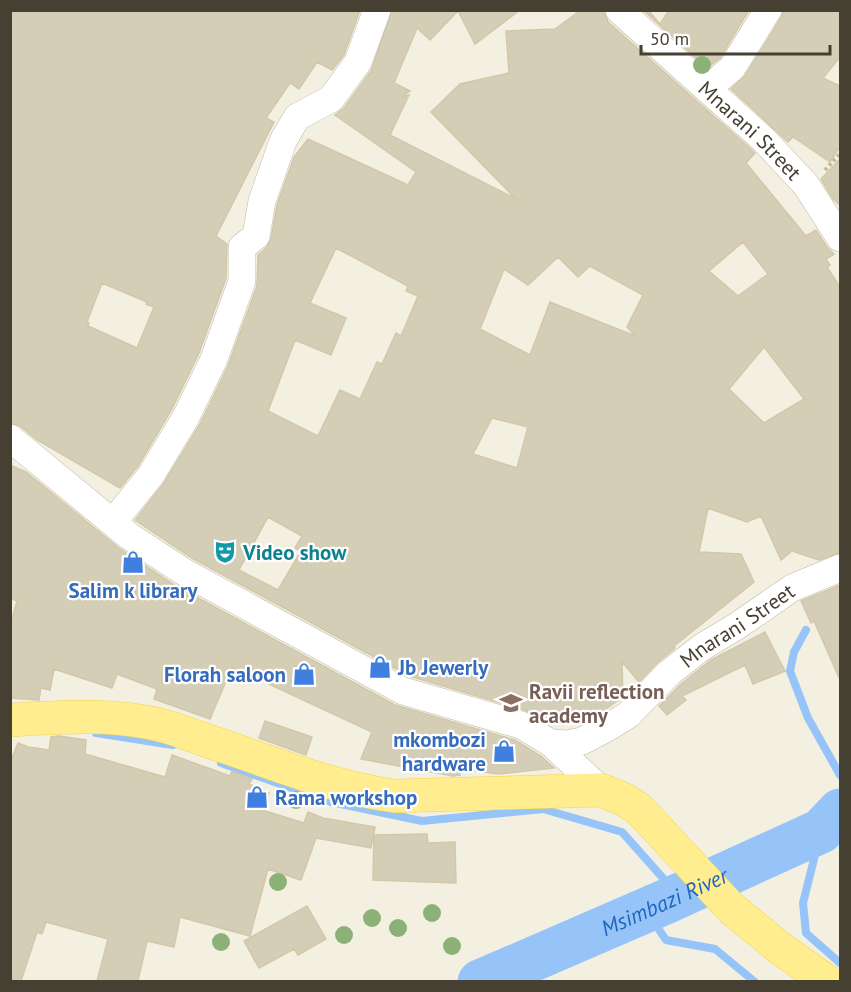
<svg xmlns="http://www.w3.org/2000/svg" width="851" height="992" font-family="'PT Sans',sans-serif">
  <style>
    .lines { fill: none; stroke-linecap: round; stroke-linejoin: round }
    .stream { stroke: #96c4f9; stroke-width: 8 }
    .river { stroke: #96c4f9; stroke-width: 45 }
    .building { fill: #d5ceb6; stroke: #d2c7a9; stroke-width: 1.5; fill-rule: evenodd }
    .minor-casing { stroke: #bfb9a4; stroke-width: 28 }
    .major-casing { stroke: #f1d552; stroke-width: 34 }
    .path { stroke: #c3b893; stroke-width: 4; stroke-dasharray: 3 3; stroke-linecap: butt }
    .minor { stroke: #fff; stroke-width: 27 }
    .major { stroke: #ffed8f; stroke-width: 33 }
    .tree { fill: #8cb177 }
    .labels { text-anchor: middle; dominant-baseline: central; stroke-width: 4.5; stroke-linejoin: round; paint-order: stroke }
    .street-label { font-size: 21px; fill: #454032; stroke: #fff }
    .culture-label { font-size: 21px; font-weight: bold; fill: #0d838f; stroke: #fff; text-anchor: start }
    .shop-label { font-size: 21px; font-weight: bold; fill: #366cbe; stroke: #fff; text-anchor: start }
    .education-label { font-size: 21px; font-weight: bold; fill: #785e54; stroke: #fff; text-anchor: start }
    .water-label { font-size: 22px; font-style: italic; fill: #1f67bd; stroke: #fff }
  </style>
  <rect width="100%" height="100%" fill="#f3f0e2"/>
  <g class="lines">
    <path class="stream" d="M806,630l-12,22 -4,19 18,47 32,57
      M96,733l77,12
      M221,763l110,39 91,19 121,-12 79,23 56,63
      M821,831l-18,72 3,30 34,30
      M665,902l-14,16 15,22 49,9 40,33"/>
    <path class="river" id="s1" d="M480,982l185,-80 156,-71 19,-20"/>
  </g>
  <path class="building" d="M10,10h350l-16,45 -12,15 -15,-8 -18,27 -9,-6 -24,35 8,4 -58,114 11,8 -1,34 -27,75 -27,56 -34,57 -18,22 -83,-48 -17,-14 -10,-3zM102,283l45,19 -1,2 8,3 -17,41 -49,-22 1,-3 -2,-1z
    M392,10h128l-45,34 -17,-33 -28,29 -13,-12 -23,55 16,8 -8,6 7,-2 -19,40 126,64 -85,-87 29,-28 49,-11 -3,-42 49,-2 26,-19h23l4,12 145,129 2,2 -9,10 60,73 10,-6 11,17 7,7 -8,5 4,6 -3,2 13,20v266l-21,7 -27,-9 -11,9 -20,-44 -14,6 -39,-14 -9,44 42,2 13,28 -80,64 1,2 -17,14 -19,20 -17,-20 1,35 -28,19h-29l-1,4 -21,1 -19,-11 -116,-34 -217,-118 -57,-38 29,-37 36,-59 28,-58 29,-80 1,-31 8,-7 5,-9 6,-34 17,-48 14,-18 100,46 8,-13 -81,-57 9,-7 27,-37zM743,242l25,32 -30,22 -29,-25zM336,248l72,38 -2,5 12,5 -17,40 -5,-3 -14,31 -5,-2 -17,37 -20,-9 -22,46 -50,-25 27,-71 36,15 15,-37 -36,-15zM558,257l20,20 12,-11 53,29 -16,32 8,9 -85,-34 -20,53 -50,-26 24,-60 24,16zM764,347l40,52 -40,24 -35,-34zM492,418l36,9 -11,41 -44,-14zM268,517l34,19 -7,12 6,3 -23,39 -39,-20z
    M643,10h5l12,14 9,-14h80l-29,48 -13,10z
    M784,10h56v47l-17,21 17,8v61l-10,15 -37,-25 -5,5 -57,-53 14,-13 36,-58z
    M840,159v46l-7,-6 -12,-20z
    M10,465l16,7 93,76 57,38 219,119 120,35 26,16 13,12 -55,6 -39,-5v6l-7,1 -92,-17 11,-27 -140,-65 -22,52 -56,-20 3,-10 -40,-15 -5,14 -58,-19 -4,21 -9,-2 -2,12 -29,-2v-72l7,-25 -7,-3z
    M840,585v95l-26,-59 -3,2 -10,-22z
    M765,632l20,39 -32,13 -8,-19 -63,31 4,4 -19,15 -8,-9 21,-21 31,-25z
    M265,721l47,16 -6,18 -47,-17z
    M59,736l27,4 -1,14 80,23 7,-22 58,21 2,-5 20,8 -3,5 20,9 -7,17 42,13 4,-11 15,6 52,9 -4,21 -55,-10 -15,42 -33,-11 -18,67 -70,-19 -6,30 -27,-6 -9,40h-41l11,-42 -62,-17 -4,12 -5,-2 -16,49h-11v-218l8,-20 10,4 21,3 2,-13z
    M427,834l1,9 27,-1 1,41 -83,-3 1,-45z
    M307,906l19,33 -28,16 -4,-6 -35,19 -15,-27z"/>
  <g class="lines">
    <g class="minor-casing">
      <g id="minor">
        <path id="s2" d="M619,10l145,130 42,45 34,53"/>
        <path d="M708,88l24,-20 36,-58"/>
        <path d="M10,438l119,98 55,36 219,119 118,34 30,18 50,47"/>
        <path d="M113,522l38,-47 35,-58 28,-58 28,-78v-34l14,-11 6,-35 21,-60 14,-24 34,-18 27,-37 19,-52"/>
        <path id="s3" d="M551,743l17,1 14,-3 25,-13 21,-13 41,-42 33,-26 35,-21 55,-38 48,-20"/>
      </g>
    </g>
    <g class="major-casing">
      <path id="major" d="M10,720c53,-3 103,-7 154,6 15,4 29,10 44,15 61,20 123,47 187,55l206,-6 22,9 16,10 92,99 50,41 47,33"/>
    </g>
    <path class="path" d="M825,170l15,-16"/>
    <use href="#minor" class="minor"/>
    <use href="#major" class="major"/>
  </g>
  <g class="tree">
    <circle cx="702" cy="65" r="9"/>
    <circle cx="296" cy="800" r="9"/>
    <circle cx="278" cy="882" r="9"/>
    <circle cx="432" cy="913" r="9"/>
    <circle cx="372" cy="918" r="9"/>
    <circle cx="398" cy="928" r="9"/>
    <circle cx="344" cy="935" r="9"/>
    <circle cx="221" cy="942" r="9"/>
    <circle cx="452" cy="946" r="9"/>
  </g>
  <defs>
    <g id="theatre-bare" transform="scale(1.8)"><path d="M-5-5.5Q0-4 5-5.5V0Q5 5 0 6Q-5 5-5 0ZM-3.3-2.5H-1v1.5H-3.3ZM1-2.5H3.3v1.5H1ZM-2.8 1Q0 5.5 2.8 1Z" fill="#0f9aa8" stroke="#fff" stroke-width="2.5" paint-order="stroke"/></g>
    <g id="shop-bare" transform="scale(1.8)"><path d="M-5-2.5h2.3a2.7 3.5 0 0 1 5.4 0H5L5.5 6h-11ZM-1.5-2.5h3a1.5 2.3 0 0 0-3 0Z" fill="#3f7fe0" stroke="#fff" stroke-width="2.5" paint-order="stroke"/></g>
    <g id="school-bare" transform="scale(1.8)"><path d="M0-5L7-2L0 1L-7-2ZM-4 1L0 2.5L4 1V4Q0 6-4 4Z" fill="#8d6e63" stroke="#fff" stroke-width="2.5" paint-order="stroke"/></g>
  </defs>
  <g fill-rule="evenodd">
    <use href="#theatre-bare" x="225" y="552"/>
    <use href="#shop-bare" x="133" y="562"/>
    <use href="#shop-bare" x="380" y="667"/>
    <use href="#shop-bare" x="304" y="674"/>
    <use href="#school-bare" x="511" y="703"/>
    <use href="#shop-bare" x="504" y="751"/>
    <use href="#shop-bare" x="257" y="797"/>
  </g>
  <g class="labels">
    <g class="street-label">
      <text stroke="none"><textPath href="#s2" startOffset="178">Mnarani Street</textPath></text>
      <text stroke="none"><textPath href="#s3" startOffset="226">Mnarani Street</textPath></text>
    </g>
    <g class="culture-label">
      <text x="243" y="552">Video show</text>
    </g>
    <g class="shop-label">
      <text x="133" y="590" text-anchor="middle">Salim k library</text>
      <text x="398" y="667">Jb Jewerly</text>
      <text x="286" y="674" text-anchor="end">Florah saloon</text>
      <text x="486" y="739" text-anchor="end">mkombozi<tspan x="486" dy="24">hardware</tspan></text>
      <text x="275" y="797">Rama workshop</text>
    </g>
    <g class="education-label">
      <text x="529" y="691">Ravii reflection<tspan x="529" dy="24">academy</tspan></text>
    </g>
    <g class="water-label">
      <text stroke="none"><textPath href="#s1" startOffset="201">Msimbazi River</textPath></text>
    </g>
  </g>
  <rect width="851" height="992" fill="none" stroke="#454032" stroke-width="24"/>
  <path d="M641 45v9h189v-9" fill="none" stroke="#454032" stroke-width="3"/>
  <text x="650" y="45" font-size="18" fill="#454032" stroke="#ffffff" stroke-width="4.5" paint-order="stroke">50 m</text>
</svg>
